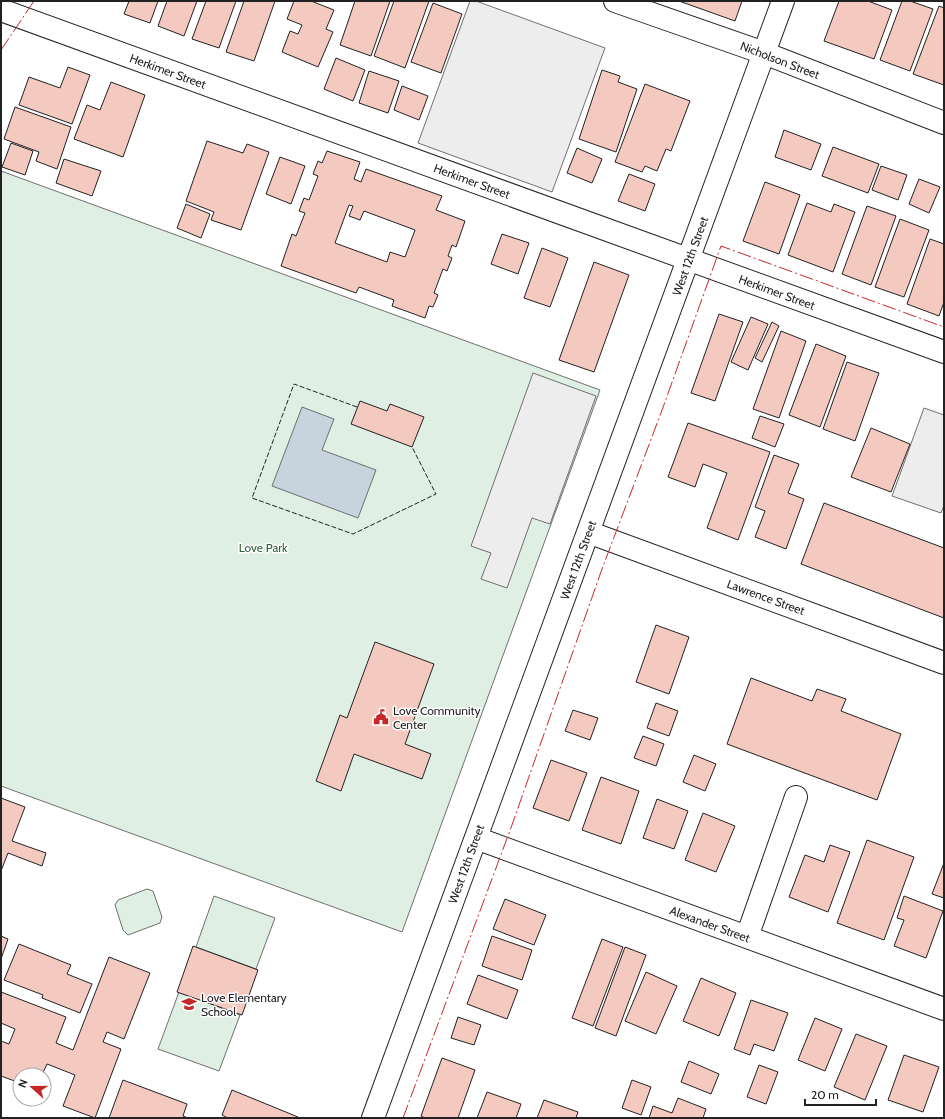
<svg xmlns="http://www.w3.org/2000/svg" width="945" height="1119" font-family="Cabin,sans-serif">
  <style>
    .green { fill: #e0efe3; stroke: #6f6f6f }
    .parking { fill: #ededed; stroke: #6f6f6f }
    .water { fill: #c7d3dd; stroke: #6f6f6f }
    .building { fill: #f3c9c0; stroke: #222; fill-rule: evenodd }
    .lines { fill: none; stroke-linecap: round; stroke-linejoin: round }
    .minor-casing { stroke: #222; stroke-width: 24 }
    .minor { stroke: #fff; stroke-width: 22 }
    .fence { stroke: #222; stroke-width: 1; stroke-dasharray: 5 2; stroke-linecap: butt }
    .power { stroke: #c62828; stroke-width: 1; stroke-dasharray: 14 3 2 3; stroke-linecap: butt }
    .labels { text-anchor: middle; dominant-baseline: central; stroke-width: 3; stroke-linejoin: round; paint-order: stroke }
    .street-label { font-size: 12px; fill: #222; stroke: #fff }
    .park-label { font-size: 12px; fill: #2f5e38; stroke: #fff }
    .poi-label { font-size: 12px; fill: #222; stroke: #fff; text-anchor: start }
  </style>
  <rect width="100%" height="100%" fill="#fff"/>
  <path class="green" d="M1,171l599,219 -198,542 -401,-146z
    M147,889l6,2 9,26 -2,6 -32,12 -5,-5 -8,-25 3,-5z
    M214,896l61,22 -19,51 -60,-22z
    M179,992l61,23 -21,56 -61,-22z"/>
  <path class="parking" d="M470,1h6l129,47 -53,144 -134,-49z
    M533,373l63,23 -46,128 -18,-6 -25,70 -26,-9 10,-26 -20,-7z
    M924,408l20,7v90l-3,8 -49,-17z"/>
  <path class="water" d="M302,407l32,12 -12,31 54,20 -18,48 -86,-32z"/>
  <path class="building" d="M129,1h29l-8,22 -26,-9z
    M167,1h30l-13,35 -26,-10z
    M206,1h30l-17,47 -27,-9z
    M244,1h31l-21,60 -28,-9z
    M294,1h17l23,9 -8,19 7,3 -15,35 -36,-15 8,-21 8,3 4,-9 -15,-6z
    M355,1h35l-19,55 -31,-11z
    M394,1h35l-24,67 -31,-12z
    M679,1h63l-7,20z
    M839,1h29l24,9 -18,49 -50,-18z
    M902,1h8l23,8 -23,62 -30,-11z
    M433,3l29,11 -21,59 -30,-11z
    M939,6l5,2v77l-31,-11z
    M336,58l29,12 -12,31 -29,-12z
    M68,67l22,8 -18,49 -53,-19 10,-28 31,11z
    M602,70l18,6 -2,6 19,7 -21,63 -37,-13z
    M369,71l30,10 -11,32 -29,-10z
    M111,82l34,13 -22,62 -49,-18 13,-34 13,5z
    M645,84l45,17 -19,50 -5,-2 -9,22 -12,-5 -3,6 -27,-10z
    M402,86l26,10 -9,24 -25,-10z
    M15,107l56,20 -14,42 -21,-8 3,-9 -35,-13z
    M784,130l37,14 -10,26 -36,-13z
    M207,141l36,12 4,-9 22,8 -28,78 -30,-10 3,-8 -28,-11z
    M11,143l22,8 -8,24 -23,-8z
    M833,147l46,17 -11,29 -46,-17z
    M577,148l25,11 -10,24 -25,-10z
    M327,151l33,11 -6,17 7,3 5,-13 76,27 -6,14 29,11 -9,26 -4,-2 -4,11 4,2 -5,13 -4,-2 -9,24 4,2 -5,12 -4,-1 -4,12 -33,-12 2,-6 -35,-13 -3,6 -75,-27 11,-32 4,2 9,-23 -6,-2 5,-13 5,2 9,-24 -5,-2 5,-13 4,2zM349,205l4,1 -4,10 11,4 4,-9 51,19 -10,27 -15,-5 -3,10 -52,-19z
    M280,157l25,9 -14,38 -25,-10z
    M64,159l37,12 -9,25 -36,-13z
    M881,166l26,9 -9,25 -26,-10z
    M629,174l26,10 -10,27 -27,-10z
    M919,179l21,8 -11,26 -20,-9z
    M765,182l35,13 -21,59 -36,-13z
    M807,203l24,9 3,-8 21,8 -22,60 -45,-17z
    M186,204l24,10 -9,24 -24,-10z
    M867,206l29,10 -25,69 -29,-11z
    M900,219l29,11 -25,67 -29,-10z
    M502,234l27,9 -11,31 -27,-10z
    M930,239l14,5v58l-5,14 -32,-12z
    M542,248l26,10 -18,49 -26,-9z
    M594,262l35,13 -35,97 -35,-12z
    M719,314l24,8 -28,79 -24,-8z
    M751,317l17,7 -20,46 -17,-8z
    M772,322l7,4 -17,36 -7,-4z
    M781,331l25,10 -27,77 -26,-9z
    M816,344l30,12 -26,71 -31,-12z
    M847,362l32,11 -24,68 -32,-12z
    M360,401l27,10 3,-7 34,13 -12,30 -61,-23z
    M760,416l24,8 -9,23 -23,-9z
    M688,423l82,29 -32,88 -31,-12 20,-55 -24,-9 -8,23 -27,-10z
    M871,428l39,16 -19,48 -40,-15z
    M774,455l25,9 -11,29 16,6 -18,50 -31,-12 10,-26 -10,-4z
    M824,503l120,45v70l-143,-54z
    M656,625l33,12 -20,57 -33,-12z
    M375,642l59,22 -29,80 26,10 -9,25 -68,-25 -13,37 -25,-10 24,-66 7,3z
    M751,678l61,23 5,-12 29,10 -5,12 60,23 -24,66 -150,-56z
    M656,703l22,8 -9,25 -22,-8z
    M573,710l25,8 -8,22 -25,-9z
    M643,736l21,8 -8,22 -22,-8z
    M694,755l22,9 -11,27 -22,-9z
    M551,760l36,13 -18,48 -36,-13z
    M601,777l38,14 -18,53 -39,-14z
    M1,798l24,9 -13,34 34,12 -4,13 -34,-13 -7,18z
    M657,799l31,12 -14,38 -31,-11z
    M703,813l32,13 -19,46 -31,-12z
    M867,840l47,17 -30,83 -47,-17z
    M830,845l20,7 -22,60 -39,-15 16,-42 19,7z
    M944,863v35l-12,-4z
    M904,896l39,15 -17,47 -32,-12 10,-26 -7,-2z
    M505,899l41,16 -12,30 -41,-16z
    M1,936l7,3 -7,20z
    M492,936l40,14 -10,30 -40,-14z
    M602,939l21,8 -30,79 -21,-8z
    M19,944l52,21 -4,9 25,10 -12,29 -38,-15 1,-3 -39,-15z
    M193,946l65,24 -16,45 -65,-23z
    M625,947l21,8 -30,81 -21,-8z
    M109,957l41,16 -26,66 -17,-7 -4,10 18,7 -26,69 -32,-12 12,-31 -28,-11 -5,11h-22v8l-19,-7v-35l8,3 6,-15 -14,-6v-31l65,25 -10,26 17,7z
    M646,972l31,14 -21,48 -31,-13z
    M478,975l40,15 -11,29 -40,-15z
    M701,978l35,15 -17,43 -36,-15z
    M751,1000l37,13 -14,38 -20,-7 -4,11 -16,-6z
    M458,1017l23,8 -7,20 -23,-7z
    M815,1018l27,11 -17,42 -27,-11z
    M856,1034l31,12 -22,54 -31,-13z
    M904,1055l35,12 -16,45 -35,-12z
    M442,1058l33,12 -17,48h-33l-4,-2z
    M689,1061l30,13 -8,20 -30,-12z
    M759,1065l19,7 -12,32 -19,-7z
    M123,1080l64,24 -4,12 5,2h-79z
    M632,1080l19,7 -10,28 -19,-7z
    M232,1090l66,27 -1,1h-69l-6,-3z
    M487,1092l34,12 -5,14h-39z
    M678,1098l28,11 -3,9h-54l4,-12 19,7z
    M544,1100l34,12 -2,6h-39z"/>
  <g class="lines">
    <g class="minor-casing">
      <path id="minor" d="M615,1l149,52 180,70
        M1,10l943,342
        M588,532l356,131
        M476,838l468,171
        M747,937l49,-140
        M373,1118l410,-1117"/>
    </g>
    <use href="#minor" class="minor"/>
    <path class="fence" d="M357,407l-63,-23 -42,114 101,36 83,-40 -24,-47"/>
    <path class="power" d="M1,50l33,-49
      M403,1118l109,-293 90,-256 59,-156 60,-167 223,81"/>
  </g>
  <defs>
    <g id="civic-bare" transform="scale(1.2)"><path d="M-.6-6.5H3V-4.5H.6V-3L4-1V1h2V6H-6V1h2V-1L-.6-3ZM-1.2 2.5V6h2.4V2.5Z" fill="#c62828" stroke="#fff" stroke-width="2.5" paint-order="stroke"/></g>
    <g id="school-bare" transform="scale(1.2)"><path d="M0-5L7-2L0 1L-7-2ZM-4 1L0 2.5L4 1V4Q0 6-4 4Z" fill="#c62828" stroke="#fff" stroke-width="2.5" paint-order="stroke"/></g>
  </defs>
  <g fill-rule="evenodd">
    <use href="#civic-bare" x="381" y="717"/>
    <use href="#school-bare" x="189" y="1004"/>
  </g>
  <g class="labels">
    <g class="street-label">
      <text transform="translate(780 60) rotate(21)">Nicholson Street</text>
      <text transform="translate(168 71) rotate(20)">Herkimer Street</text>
      <text transform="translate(472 181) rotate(20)">Herkimer Street</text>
      <text transform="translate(690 256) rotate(-70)">West 12th Street</text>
      <text transform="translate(777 292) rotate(20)">Herkimer Street</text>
      <text transform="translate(578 560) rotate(-70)">West 12th Street</text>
      <text transform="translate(766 597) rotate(20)">Lawrence Street</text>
      <text transform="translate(466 864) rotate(-70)">West 12th Street</text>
      <text transform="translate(710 924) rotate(20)">Alexander Street</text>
    </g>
    <g class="park-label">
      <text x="263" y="547">Love Park</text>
    </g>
    <g class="poi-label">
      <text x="393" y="710">Love Community<tspan x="393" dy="14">Center</tspan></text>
      <text x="201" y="997">Love Elementary<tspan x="201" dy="14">School</tspan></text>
    </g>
  </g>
  <rect width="945" height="1119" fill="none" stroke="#222222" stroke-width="4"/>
  <g transform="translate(32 1087) rotate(291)"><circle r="19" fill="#ffffff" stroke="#a7a7a7"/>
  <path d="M0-3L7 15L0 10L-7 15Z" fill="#c62828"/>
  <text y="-6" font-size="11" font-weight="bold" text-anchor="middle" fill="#222222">N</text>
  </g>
  <path d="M805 1099v6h71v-6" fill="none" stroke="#222222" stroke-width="2"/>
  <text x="811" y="1099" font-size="12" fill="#222222" stroke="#ffffff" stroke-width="3" paint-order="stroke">20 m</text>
</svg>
